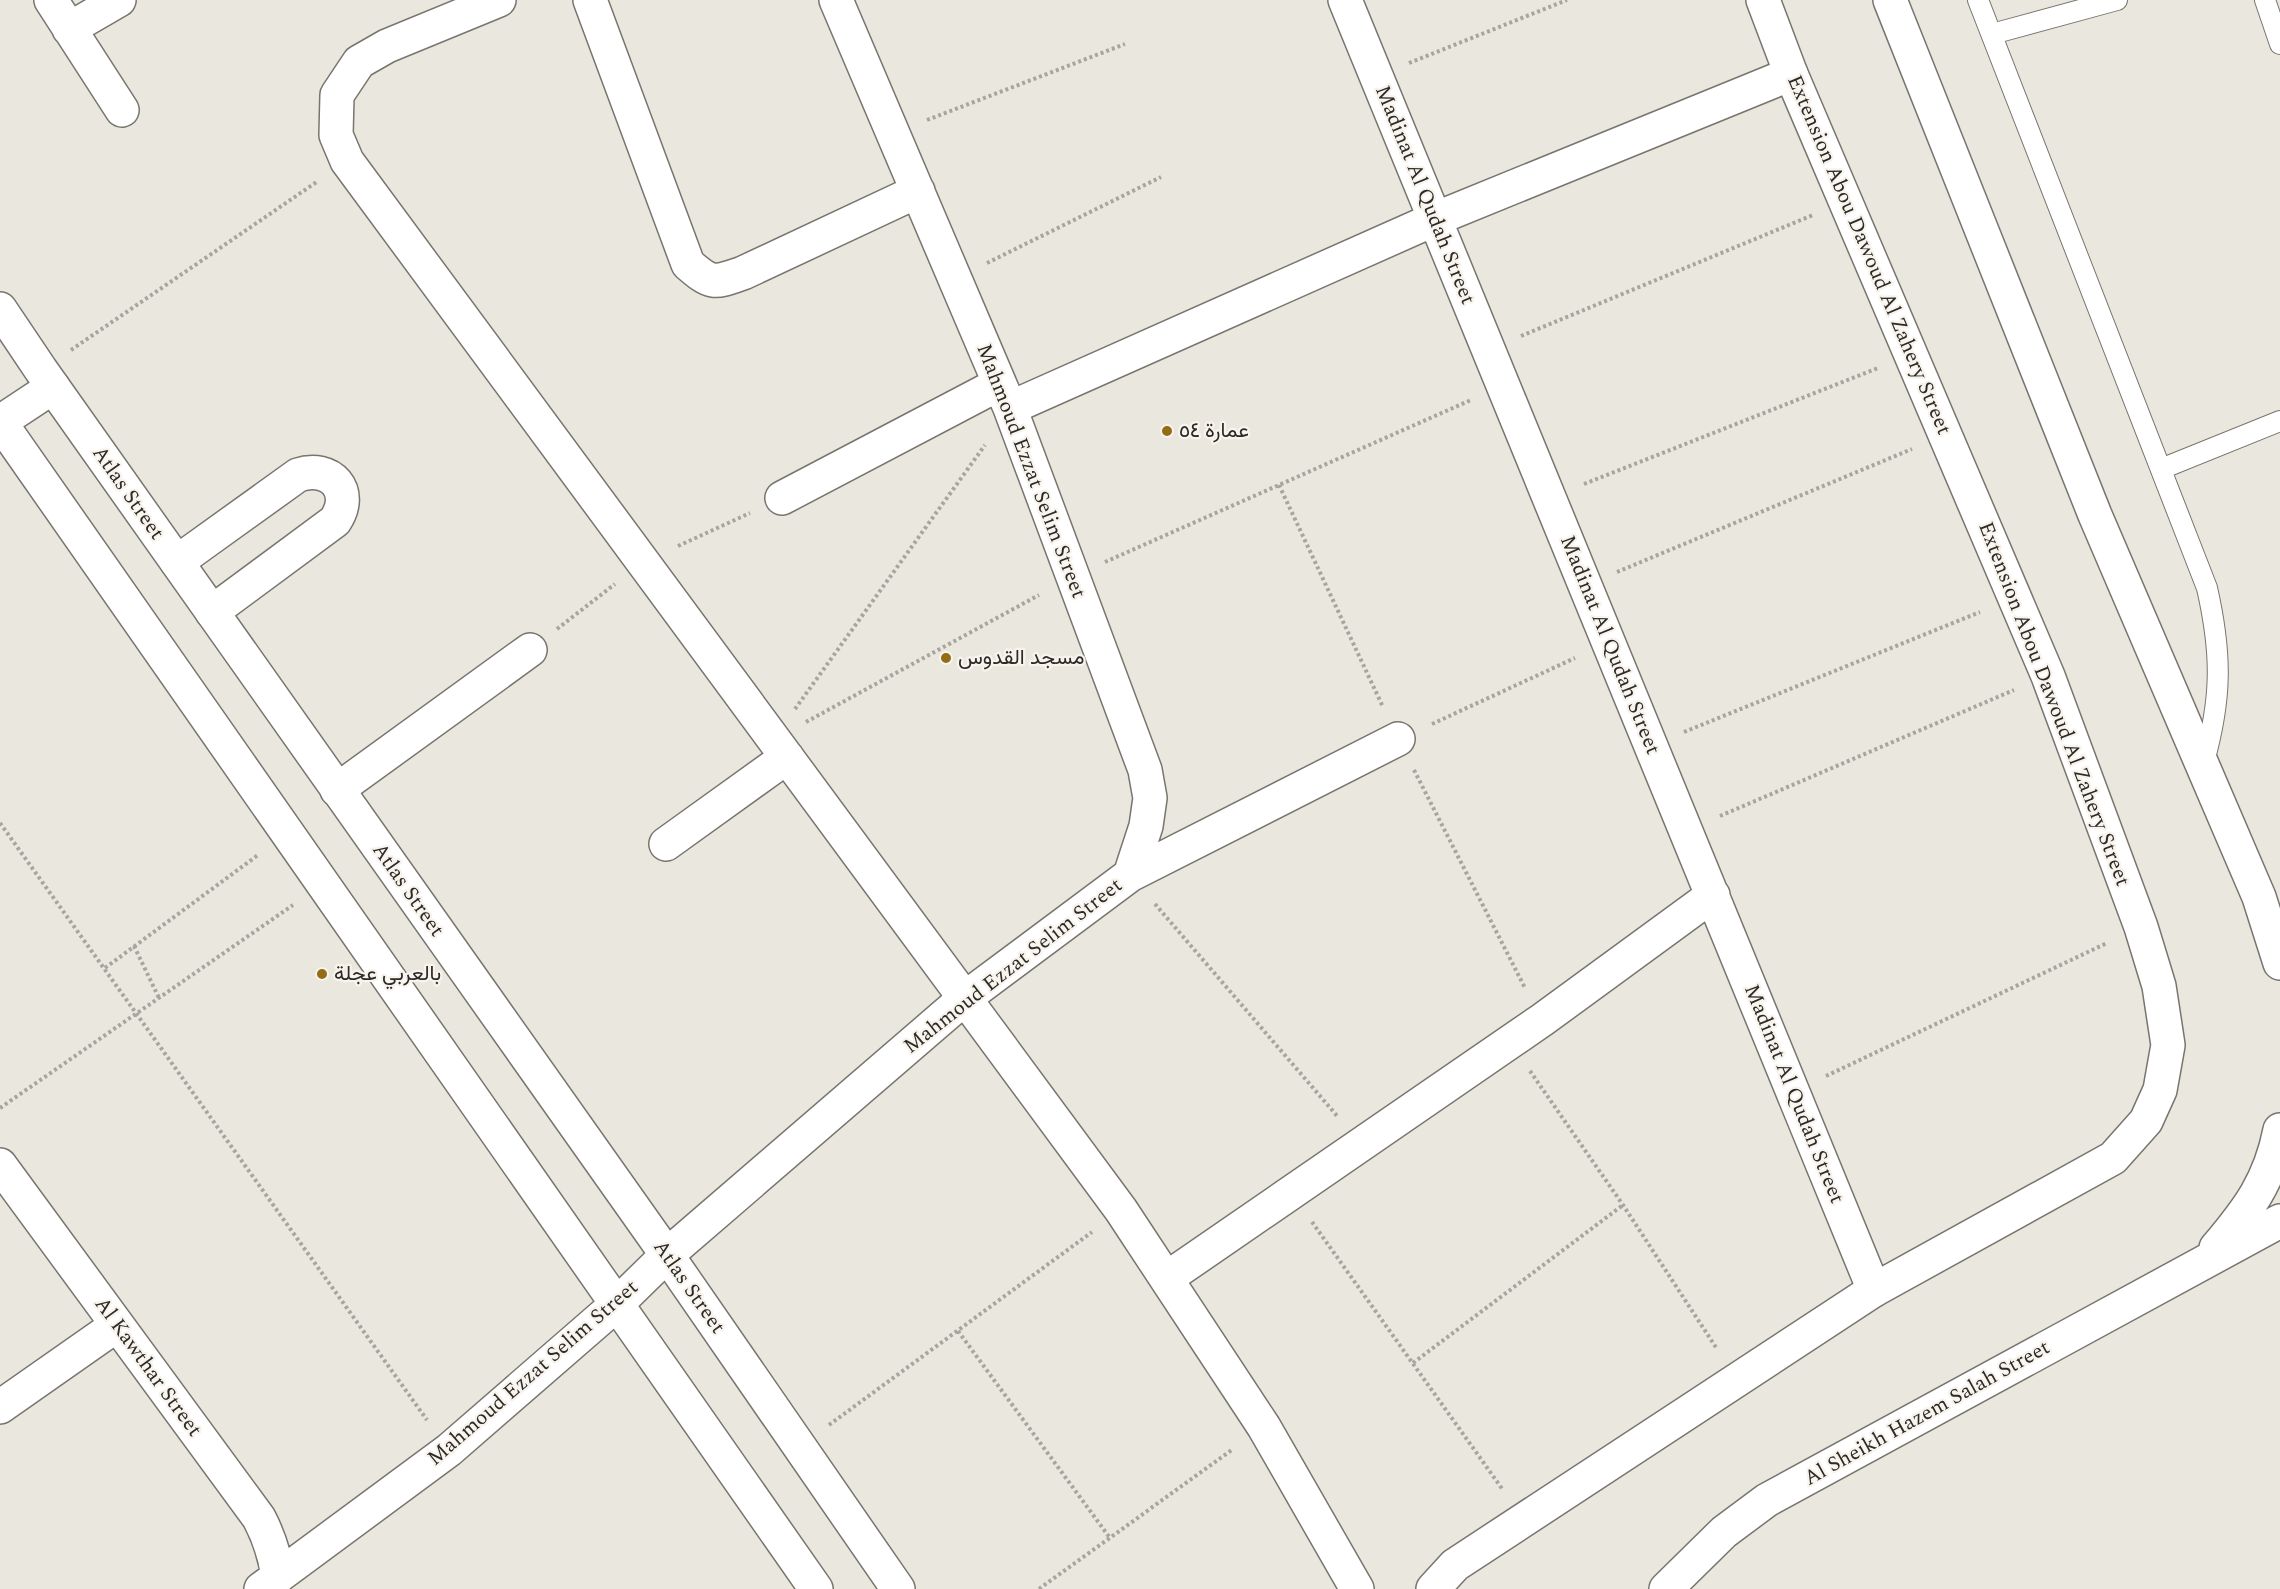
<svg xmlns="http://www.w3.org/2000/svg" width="2280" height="1589" font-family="Spectral,Vazirmatn,serif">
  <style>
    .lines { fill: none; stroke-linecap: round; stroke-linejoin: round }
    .service-casing { stroke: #78756e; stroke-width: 22 }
    .minor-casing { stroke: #78756e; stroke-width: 36 }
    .tertiary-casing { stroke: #78756e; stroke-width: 36 }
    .path { stroke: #a8a59f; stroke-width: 4; stroke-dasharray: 3 3; stroke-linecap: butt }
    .service { stroke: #fff; stroke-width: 20 }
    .minor { stroke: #fff; stroke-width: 33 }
    .tertiary { stroke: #fff; stroke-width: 33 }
    .poi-dot { fill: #936c15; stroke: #f8f4ed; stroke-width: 2 }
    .labels { text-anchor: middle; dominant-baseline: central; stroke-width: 4.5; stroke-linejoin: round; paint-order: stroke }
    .street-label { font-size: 21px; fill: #2b2a27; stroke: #f8f4ed }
    .poi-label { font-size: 21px; fill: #2b2a27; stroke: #f8f4ed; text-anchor: start }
  </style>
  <rect width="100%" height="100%" fill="#eae7df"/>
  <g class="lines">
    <g class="service-casing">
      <path id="service" d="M1978,0l229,588c15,66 15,111 -4,177
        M2265,0l15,44
        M1992,34l125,-34
        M2161,469l119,-48"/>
    </g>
    <g class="minor-casing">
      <path id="minor" d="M51,0l71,110
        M499,0l-112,46 -28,16 -22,33 -1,40 11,26 774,1049 143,217 93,162
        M590,0l98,264c24,21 26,19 55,9l175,-82
        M1345,0l529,1290
        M69,29l50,-29
        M1010,408l425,-189 356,-145
        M0,422l53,-35
        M782,498l217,-114
        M177,562l121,-87c33,-11 57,16 37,46l-123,91
        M337,790l193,-140
        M666,844l121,-87
        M1130,875l268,-136
        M0,1165l259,353c10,19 16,37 19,59
        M1167,1278l375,-258 171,-125
        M0,1407l117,-82
        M261,1589l188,-139 168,-146 50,-49 298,-257 165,-123 16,-49 4,-28 -5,-28 -135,-362 -174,-408"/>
    </g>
    <g class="tertiary-casing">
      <path id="tertiary" d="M1890,0l205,515 164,382 21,66
        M0,309l41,61 626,885 231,334
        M0,422l816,1167
        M2216,1248c33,-39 54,-67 64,-118
        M1433,1589l22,-24 419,-275 239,-132 33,-37 14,-31 8,-45 -9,-59 -18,-59 -93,-251 -257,-602 -28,-74
        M1666,1589l58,-57 43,-32 513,-279"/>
    </g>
    <path class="path" d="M1409,63l158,-63
      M927,120l198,-76
      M987,263l174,-86
      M1521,336l292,-121
      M71,350l247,-169
      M1584,484l294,-116
      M1279,485l104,222
      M678,546l72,-33
      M1105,562l366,-162
      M1617,572l295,-123
      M557,629l58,-45
      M795,709l190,-264
      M806,722l233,-127
      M1432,724l143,-66
      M1684,732l296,-120
      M1414,770l111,218
      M1720,816l294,-126
      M0,823l427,597
      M1155,904l183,213
      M134,946l25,52
      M105,968l153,-113
      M1530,1071l93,134 94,144
      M1826,1076l281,-133
      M0,1108l293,-203
      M1312,1222l191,268
      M958,1331l152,207
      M1413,1363l210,-158
      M829,1425l263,-193
      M1039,1589l194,-140"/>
    <use href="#service" class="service"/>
    <use href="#minor" class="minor"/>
    <use href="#tertiary" class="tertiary"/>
  </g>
  <g class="poi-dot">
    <circle cx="1167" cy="431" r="6"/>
    <circle cx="946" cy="658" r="6"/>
    <circle cx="322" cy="974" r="6"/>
  </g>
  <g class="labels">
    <g class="street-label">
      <text transform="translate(1425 195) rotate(68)">Madinat Al Qudah Street</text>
      <text transform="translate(1869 255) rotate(67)">Extension Abou Dawoud Al Zahery Street</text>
      <text transform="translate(1031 471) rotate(69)">Mahmoud Ezzat Selim Street</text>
      <text transform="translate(128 493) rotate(55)">Atlas Street</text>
      <text transform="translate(1610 645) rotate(68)">Madinat Al Qudah Street</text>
      <text transform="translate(2054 704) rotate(69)">Extension Abou Dawoud Al Zahery Street</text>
      <text transform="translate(408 890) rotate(55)">Atlas Street</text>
      <text transform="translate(1013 966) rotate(-38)">Mahmoud Ezzat Selim Street</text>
      <text transform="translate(1794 1094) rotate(68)">Madinat Al Qudah Street</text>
      <text transform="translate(689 1287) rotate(55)">Atlas Street</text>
      <text transform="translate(148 1367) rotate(54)">Al Kawthar Street</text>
      <text transform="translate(533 1373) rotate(-41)">Mahmoud Ezzat Selim Street</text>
      <text transform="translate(1927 1413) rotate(-29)">Al Sheikh Hazem Salah Street</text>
    </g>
    <g class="poi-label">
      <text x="1179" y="431">عمارة ٥٤</text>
      <text x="958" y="658">مسجد القدوس</text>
      <text x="334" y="974">بالعربي عجلة</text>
    </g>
  </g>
</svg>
